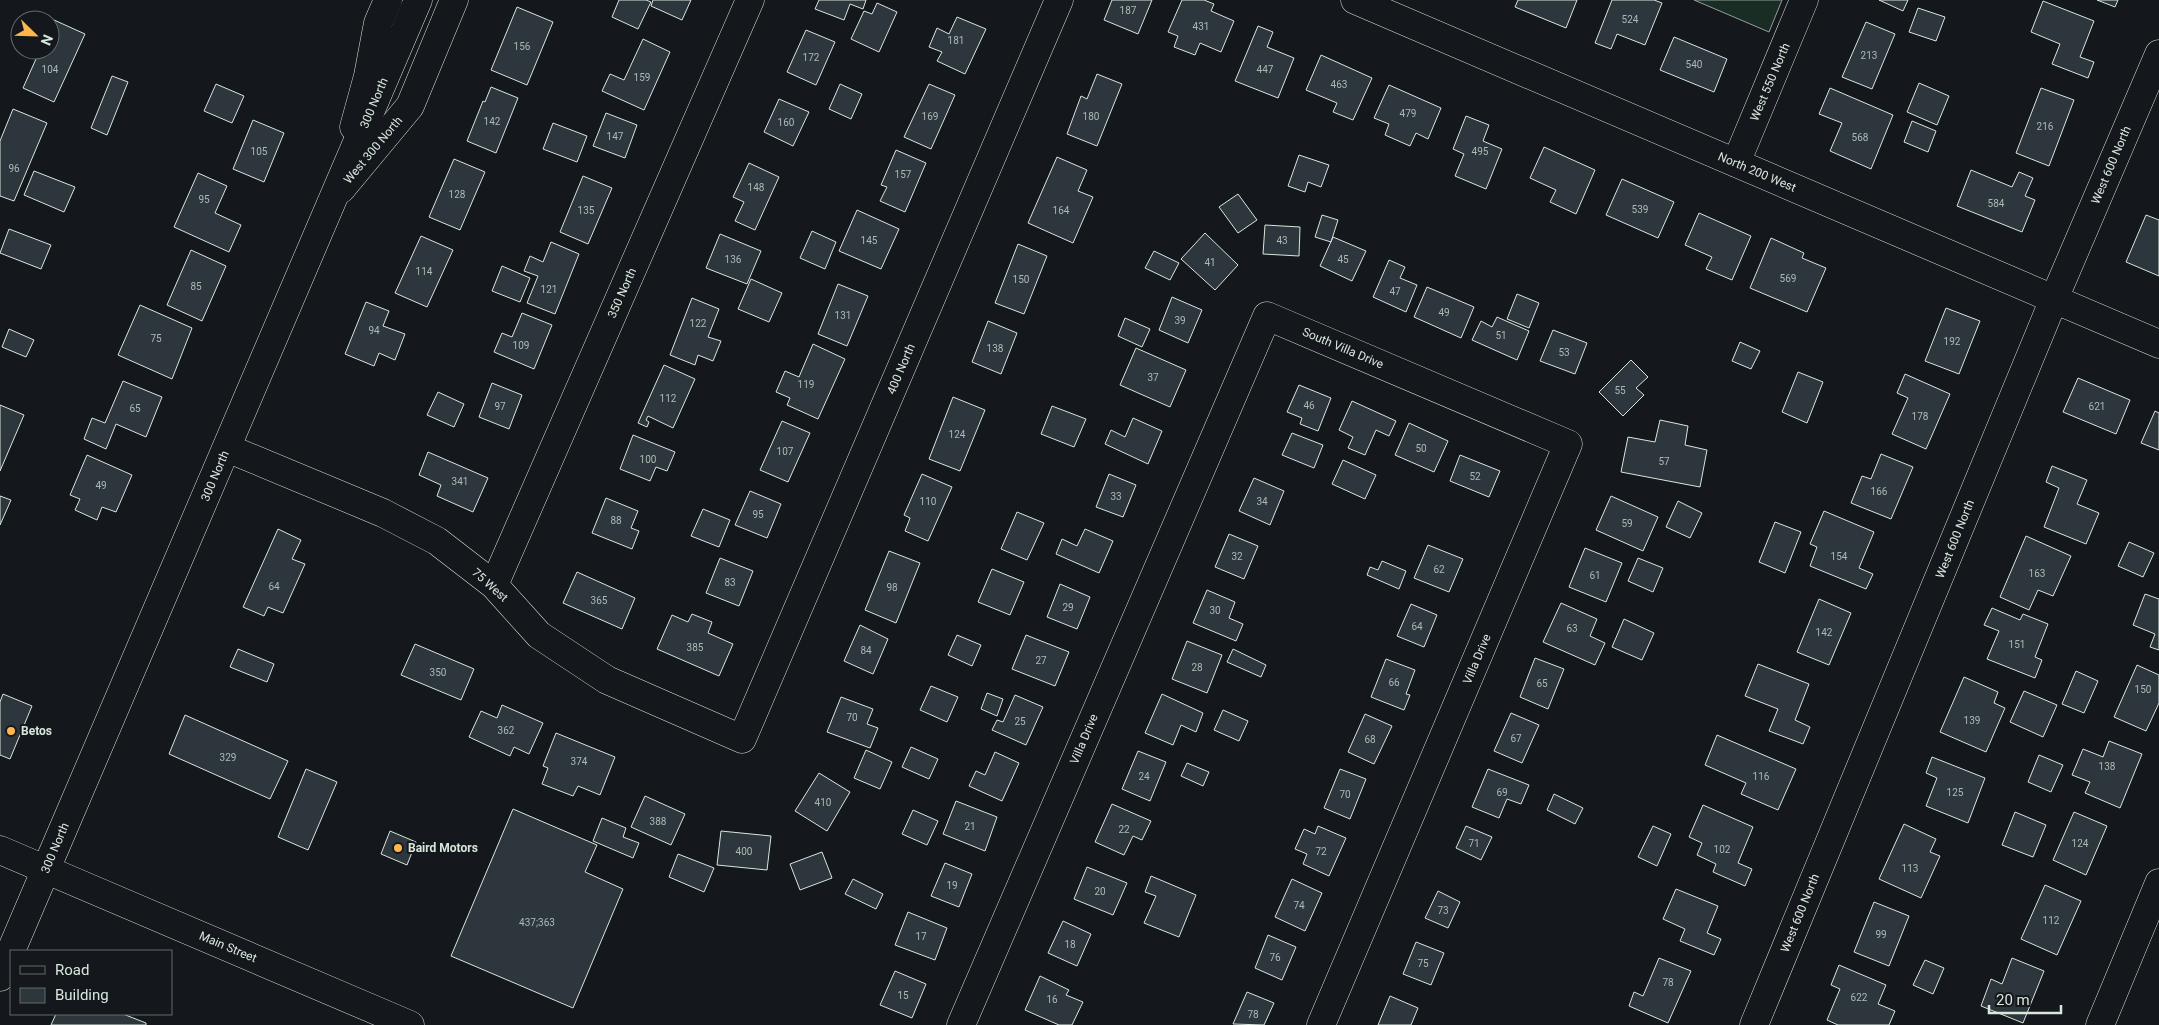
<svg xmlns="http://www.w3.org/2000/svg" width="2159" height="1025" font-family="Roboto,sans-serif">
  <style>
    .green { fill: #1a2d24; stroke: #939e99 }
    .building { fill: #2c363c; stroke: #d8e6dc }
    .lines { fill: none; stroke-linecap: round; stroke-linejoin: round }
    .minor-casing { stroke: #d8e6dc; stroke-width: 29 }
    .major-casing { stroke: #d8e6dc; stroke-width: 29 }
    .minor { stroke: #14181c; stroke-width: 28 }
    .major { stroke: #14181c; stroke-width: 28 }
    .poi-dot { fill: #ffb74d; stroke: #14181c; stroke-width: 2 }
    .labels { text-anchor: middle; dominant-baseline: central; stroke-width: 4; stroke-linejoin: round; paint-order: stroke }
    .number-label { font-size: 10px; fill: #adbab4 }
    .street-label { font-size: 12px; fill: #d8e6dc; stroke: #14181c }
    .poi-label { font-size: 12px; font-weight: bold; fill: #d8e6dc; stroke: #14181c; text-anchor: start }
  </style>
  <rect width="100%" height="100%" fill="#14181c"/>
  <path class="green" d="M1694,0h88l-13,32z"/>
  <path class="building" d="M619,0h27l5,2 -13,27 -26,-12z
    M653,0h38l-9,20 -31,-14z
    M819,0h47l-3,9 -13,-5 -6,16 -29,-11z
    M1112,0h40l-14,34 -34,-14z
    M1182,0h22l10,4 -3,7 23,10 -13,31 -21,-9 -5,12 -21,-8 4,-11 -10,-4z
    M1518,0h59l-11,28 -51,-21z
    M1612,0h42l8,3 -17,42 -28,-11 -6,15 -16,-6z
    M1879,0h29l-5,11z
    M2097,0h21l-3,7z
    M2043,1l51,20 -14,36 14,5 -6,16 -36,-14 8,-20 -29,-12z
    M877,3l20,9 -18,40 -28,-13 13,-28 8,3z
    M517,7l36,15 -26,63 -36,-15z
    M1918,8l27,9 -9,24 -27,-9z
    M957,17l29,12 -21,45 -28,-13 5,-9 -13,-5 8,-19 12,6z
    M54,20l31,14 -31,68 -31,-14 17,-38h10v-22z
    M1866,22l29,12 -23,55 -30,-12z
    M1258,26l15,6 -6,15 27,11 -16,40 -43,-17z
    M806,30l29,12 -19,43 -29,-13z
    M1674,37l53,22 -13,33 -54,-22z
    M643,39l27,13 -26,58 -42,-19 8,-17 14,6z
    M1321,55l51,23 -19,42 -20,-8 4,-9 -31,-13z
    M1097,74l25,10 -25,62 -30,-12 14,-38 6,3z
    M112,76l16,6 -21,53 -16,-7z
    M1919,83l30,13 -12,29 -30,-13z
    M216,84l28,12 -12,27 -28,-12z
    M840,84l22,10 -11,25 -22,-10z
    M929,84l26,11 -24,54 -27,-12z
    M1389,85l52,23 -13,31 -12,-6 -6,13 -25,-11 4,-11 -15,-6z
    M491,87l27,11 -22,55 -29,-12 16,-40 2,1z
    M1830,88l63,27 -22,54 -41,-18 12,-28 -23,-9z
    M2041,88l33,12 -25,66 -33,-13z
    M779,99l30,13 -16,34 -29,-14z
    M13,109l34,14 -33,78 -14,-5v-55z
    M606,113l31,12 -12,33 -32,-12z
    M1466,116l23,9 -6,16 19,8 -16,40 -31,-13 9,-22 -11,-5z
    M253,120l31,13 -20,49 -31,-13z
    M1912,121l24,10 -8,21 -24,-10z
    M553,123l34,13 -10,26 -34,-13z
    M1544,147l51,23 -19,44 -26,-12 6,-12 -26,-12z
    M896,150l30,13 -21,49 -25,-11 7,-14 -6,-2z
    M1299,155l30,10 -8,22 -13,-5 -3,10 -17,-6z
    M1057,157l30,13 -9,21 15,6 -20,46 -45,-20z
    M454,159l31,13 -25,58 -31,-13z
    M749,163l30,14 -24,53 -20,-9 9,-19 -11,-5z
    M1971,170l41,17 7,-15 14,6 -8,18 10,4 -13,32 -65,-26z
    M34,171l41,16 -11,25 -40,-17z
    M198,173l29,13 -12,27 26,12 -12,27 -55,-25z
    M583,176l29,12 -24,56 -28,-12z
    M1622,179l52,23 -16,36 -52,-23z
    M1238,194l19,26 -19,13 -19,-26z
    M857,210l42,19 -18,40 -42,-18z
    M1699,213l52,23 -19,44 -26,-11 6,-12 -27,-12z
    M1322,215l16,5 -7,22 -16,-5z
    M2146,215l13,5v56l-33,-14z
    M1265,225l35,2 -1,29 -36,-2z
    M9,229l42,16 -10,24 -41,-16z
    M812,231l24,11 -11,27 -25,-11z
    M1205,233l33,32 -23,25 -34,-31z
    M720,234l41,17 -14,33 -41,-16z
    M421,236l32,14 -26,57 -32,-14z
    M1333,237l33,14 -14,30 -32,-15z
    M1771,238l33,15 -2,5 24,10 -19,44 -57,-24z
    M551,242l28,12 -24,60 -28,-11 11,-27 -14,-5 6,-15 13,6z
    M1018,244l29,12 -23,58 -29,-11z
    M191,250l35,16 -24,55 -35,-16z
    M1154,251l25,12 -9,17 -25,-12z
    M1389,260l16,7 -5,11 17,7 -11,27 -33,-15z
    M502,266l28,12 -10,24 -28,-11z
    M751,279l31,14 -13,29 -31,-13z
    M838,284l30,12 -21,50 -29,-12z
    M1427,287l47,20 -13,31 -47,-21z
    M1517,294l22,9 -10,25 -22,-9z
    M1172,297l30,13 -14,33 -29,-13z
    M692,298l27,11 -11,28 13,4 -8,20 -15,-6 -3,10 -25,-10z
    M366,302l23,9 -6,15 22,8 -10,26 -16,-7 -5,13 -29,-12z
    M140,305l52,23 -20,51 -54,-24z
    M1946,308l34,13 -21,53 -34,-13z
    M522,313l30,12 -18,44 -40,-17 8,-19 10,4z
    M1497,317l32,14 -12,29 -45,-20 9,-19 11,6z
    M1125,318l25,11 -8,18 -24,-11z
    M988,321l29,12 -16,41 -29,-12z
    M9,329l25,11 -8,17 -24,-10z
    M1553,330l34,13 -12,31 -35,-13z
    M1740,342l20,9 -9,18 -19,-8z
    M813,344l32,15 -27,60 -31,-14 3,-7 -14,-6 9,-21 14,6z
    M1136,348l50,22 -16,37 -50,-22z
    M1631,360l17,17 -12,11 8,7 -21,21 -24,-24z
    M664,365l31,14 -22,49 -25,-12 -2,4 3,2 -2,5 -9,-4z
    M1798,372l25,10 -16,41 -25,-11z
    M1905,374l45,20 -24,55 -34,-15 16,-36 -11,-5z
    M2078,378l52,22 -14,34 -53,-22z
    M123,381l39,16 -16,40 -30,-13 -10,25 -22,-10 8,-21 13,5z
    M492,383l30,12 -13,34 -30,-12z
    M1299,385l32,13 -13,33 -18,-7 2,-6 -15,-6z
    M438,392l26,12 -10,23 -27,-12z
    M953,397l32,13 -25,61 -31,-12z
    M1352,401l44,20 -7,15 -13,-6 -11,25 -17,-7 5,-11 -14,-7z
    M0,405l24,10 -24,56z
    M1052,406l34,13 -12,28 -33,-13z
    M2155,411l4,2v37l-18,-7z
    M1133,418l29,13 -14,33 -43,-20 6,-14 14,7z
    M1660,420l28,6 -3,19 22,5 -7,37 -79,-15 7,-35 27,5z
    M782,421l28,12 -22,49 -28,-12z
    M1409,423l39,18 -14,31 -39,-17z
    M1292,433l31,12 -9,23 -32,-13z
    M633,435l42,17 -8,19 -11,-4 -6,14 -30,-12z
    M428,452l60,26 -15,34 -36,-16 4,-11 -22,-10z
    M1881,454l32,13 -22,52 -40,-16 11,-27 9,3z
    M87,455l45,20 -16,37 -14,-5 -5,13 -22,-10 5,-11 -10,-4z
    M1460,455l40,16 -11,26 -39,-16z
    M1343,460l33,15 -11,24 -33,-15z
    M2052,466l35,14 -10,24 22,9 -13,31 -42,-17 15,-39 -13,-6z
    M922,474l30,13 -24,54 -23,-10 5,-13 -6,-3z
    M1109,474l27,11 -13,32 -27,-10z
    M1254,478l30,13 -14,34 -31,-14z
    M750,491l31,13 -14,34 -32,-13z
    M0,496l11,4 -11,25z
    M1611,496l47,21 -15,34 -47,-21z
    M606,498l32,13 -7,17 8,3 -7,18 -40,-16z
    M1678,501l24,12 -12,25 -24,-11z
    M703,509l27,11 -11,27 -28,-11z
    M1824,511l50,21 -15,36 14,6 -7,15 -56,-23 7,-19 -7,-3z
    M1017,512l27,11 -17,37 -26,-11z
    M1775,522l26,10 -16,41 -26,-11z
    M278,529l23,11 -9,19 13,5 -22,49 -15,-6 -4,9 -21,-9z
    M1085,529l28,12 -14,32 -43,-19 6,-15 15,7z
    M1229,534l29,12 -14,33 -29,-12z
    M2026,536l45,20 -18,40 -15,-6 -9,20 -29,-13z
    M2129,542l25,11 -11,24 -25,-11z
    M1428,545l35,14 -14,33 -35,-14z
    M1585,548l37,15 -16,39 -37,-15z
    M889,551l31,12 -24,60 -31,-13z
    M720,558l33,13 -14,35 -33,-13z
    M1638,558l25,10 -10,24 -25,-11z
    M1382,561l24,10 -7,18 -32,-14 3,-8 8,3z
    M992,569l32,13 -14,33 -32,-13z
    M577,572l58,26 -13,31 -59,-26z
    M1060,584l30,13 -13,32 -30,-12z
    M1207,590l28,12 -6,16 14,6 -7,17 -43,-18z
    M2145,594l14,5v51l-9,-3 5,-13 -22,-9z
    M1819,599l32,14 -22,52 -32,-13z
    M1561,603l36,16 -7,17 15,7 -10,22 -52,-23z
    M1411,604l26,11 -13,32 -27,-11z
    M1992,608l28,12 3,-6 25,10 -13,33 7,3 -7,18 -48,-19 12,-28 -15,-6z
    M692,614l20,8 -4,11 25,11 -14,32 -62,-27 15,-34 16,7z
    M1624,619l30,14 -12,27 -30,-13z
    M860,625l28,14 -15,35 -29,-13z
    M957,635l24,10 -9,21 -24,-11z
    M1026,635l43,17 -14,34 -43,-17z
    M1187,641l35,14 -15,38 -35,-14z
    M415,644l59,25 -13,31 -60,-25z
    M238,649l36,15 -7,18 -37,-15z
    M1233,649l33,16 -5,12 -34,-15z
    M1535,658l29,11 -16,40 -28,-12z
    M1386,659l29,11 -9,24 4,1 -6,15 -33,-13z
    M1758,664l51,20 -14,36 15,7 -7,17 -34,-13 9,-22 -33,-13z
    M2137,665l22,10v28l-13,28 -32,-14z
    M2076,671l22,10 -14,32 -22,-9z
    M1964,677l34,15 -4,11 11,5 -19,44 -46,-20z
    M931,686l27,11 -11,25 -27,-12z
    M2024,691l33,14 -14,32 -33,-15z
    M987,693l16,6 -6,17 -16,-7z
    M3,694l29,12 -22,53 -10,-4v-53z
    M1162,694l41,19 -7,19 -15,-7 -8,20 -28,-12z
    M1015,695l28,12 -17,38 -34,-15 5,-10 6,2z
    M841,697l32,12 -6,15 11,4 -8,20 -43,-16z
    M502,705l41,18 -14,31 -15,-7 -4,9 -41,-19 12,-26 16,7z
    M1223,710l25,11 -9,20 -25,-11z
    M1511,713l28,12 -17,38 -28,-12z
    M1365,714l27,12 -18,38 -26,-12z
    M185,715l103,46 -18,38 -101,-45z
    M556,733l59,24 -15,38 -22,-9 -5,10 -31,-12 6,-16 -5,-2z
    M1717,735l79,34 -18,41 -37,-16 5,-11 -41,-18z
    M2109,741l33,13 -22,54 -35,-15 5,-11 -18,-7 11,-26 20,8z
    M911,747l27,12 -9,20 -27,-12z
    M866,750l26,12 -12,27 -26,-11z
    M1138,751l28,11 -16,39 -28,-12z
    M995,752l24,11 -17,38 -33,-15 7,-15 9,4z
    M2039,755l24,10 -12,27 -23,-10z
    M1932,757l53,21 -17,45 -42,-17 11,-28 -11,-5z
    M1187,763l22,9 -6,14 -22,-10z
    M306,769l31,13 -29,68 -30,-13z
    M1340,769l26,10 -16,40 -26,-11z
    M1488,769l41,16 -8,19 -14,-5 -8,19 -27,-11z
    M819,773l31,19 -23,39 -32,-20z
    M1554,794l29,14 -8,16 -28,-14z
    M645,796l40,18 -14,31 -40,-18z
    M956,801l41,16 -12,34 -42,-17z
    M1112,804l39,17 -9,19 -9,-4 -9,19 -29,-13z
    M1703,805l50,22 -15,36 14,6 -7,17 -32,-14 3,-8 -19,-9 5,-12 -13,-6z
    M513,809l84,36 -12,27 38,17 -50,119 -122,-52z
    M913,810l25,11 -11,24 -25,-11z
    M2015,812l31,13 -13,32 -31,-12z
    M2074,812l33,14 -21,49 -33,-15z
    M602,818l24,10 -3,9 16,6 -6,15 -40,-17z
    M1904,824l32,15 -6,13 10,4 -19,42 -42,-19z
    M1318,826l28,12 -17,38 -26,-12 4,-10 -12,-5 9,-20 11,5z
    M1466,826l26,11 -11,23 -25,-12z
    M1653,826l18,8 -14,32 -19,-9z
    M390,831l26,11 -9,23 -26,-11z
    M721,831l50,5 -4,34 -50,-5z
    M822,852l10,26 -32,12 -10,-26z
    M678,854l36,14 -10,24 -35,-15z
    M945,863l27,11 -13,33 -28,-11z
    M1087,867l40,16 -14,32 -39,-16z
    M1151,876l45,19 -17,42 -35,-14 12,-27 -11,-4z
    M853,879l30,15 -7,15 -31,-15z
    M1292,879l30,14 -17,38 -30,-14z
    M2045,885l36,16 -24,54 -36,-16z
    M1676,889l42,17 -11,27 14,6 -7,16 -34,-14 5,-12 -22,-10z
    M1438,891l22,11 -12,26 -23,-10z
    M1874,902l35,14 -20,50 -35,-14z
    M908,912l39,16 -12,32 -40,-15z
    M1063,921l28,13 -14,32 -29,-13z
    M1268,935l28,12 -14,33 -27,-12z
    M1416,942l28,11 -13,32 -28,-11z
    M1659,958l32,13 -23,52 -39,-17 5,-14 9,4z
    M2012,958l32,13 -21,52 -42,-17 10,-27 11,5z
    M1925,960l19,8 -11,26 -20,-9z
    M1839,965l47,20 -8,19 17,7 -6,14h-51l-11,-5 13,-31 -9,-4z
    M895,971l31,13 -14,34 -32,-13z
    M1040,976l29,14 -3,5 17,7 -11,23h-13l-34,-15z
    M1247,992l27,11 -10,22 -31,-1z
    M1390,996l28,12 -7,17h-33z
    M56,1014h67l23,9v2h-95z"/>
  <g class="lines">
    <g class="minor-casing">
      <path id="minor" d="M1355,0l804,344
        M354,127l14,-51 10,-53 10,-23
        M1736,163l68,-163
        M341,189l69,-83 44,-106
        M227,448l156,65 54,28 57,44 45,50 68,45 135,59 317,-739
        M494,585l256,-585
        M11,951l35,-82
        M0,977l11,-26
        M961,1025l306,-709 301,128 -247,581
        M1754,1025l300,-726 105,-245
        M2100,1025l59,-142"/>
    </g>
    <g class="major-casing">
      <path id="major" d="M0,850l410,175
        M46,869l372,-869"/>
    </g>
    <use href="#minor" class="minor"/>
    <use href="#major" class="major"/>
  </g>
  <g class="poi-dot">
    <circle cx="11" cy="731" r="5"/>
    <circle cx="398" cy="848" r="5"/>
  </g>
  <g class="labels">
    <g class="number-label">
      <text x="1128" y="10">187</text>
      <text x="1630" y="19">524</text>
      <text x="1201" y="26">431</text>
      <text x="956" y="40">181</text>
      <text x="522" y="46">156</text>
      <text x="1869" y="55">213</text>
      <text x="811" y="57">172</text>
      <text x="1694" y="64">540</text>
      <text x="50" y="69">104</text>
      <text x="1265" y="69">447</text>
      <text x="642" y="77">159</text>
      <text x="1339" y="84">463</text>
      <text x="1408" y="113">479</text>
      <text x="930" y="116">169</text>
      <text x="1091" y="116">180</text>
      <text x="492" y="121">142</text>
      <text x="786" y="122">160</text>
      <text x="2045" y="126">216</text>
      <text x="615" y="136">147</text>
      <text x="1860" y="137">568</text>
      <text x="259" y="151">105</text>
      <text x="1480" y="151">495</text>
      <text x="14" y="168">96</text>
      <text x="903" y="174">157</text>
      <text x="756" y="187">148</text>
      <text x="457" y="194">128</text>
      <text x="204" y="199">95</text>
      <text x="1996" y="203">584</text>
      <text x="1640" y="209">539</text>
      <text x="586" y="210">135</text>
      <text x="1061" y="210">164</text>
      <text x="869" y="240">145</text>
      <text x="1282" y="240">43</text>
      <text x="733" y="259">136</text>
      <text x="1343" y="259">45</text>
      <text x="1210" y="262">41</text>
      <text x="424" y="271">114</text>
      <text x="1788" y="278">569</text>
      <text x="1021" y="279">150</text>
      <text x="196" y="286">85</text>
      <text x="549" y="289">121</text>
      <text x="1395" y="291">47</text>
      <text x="1444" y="312">49</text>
      <text x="843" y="315">131</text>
      <text x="1180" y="320">39</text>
      <text x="698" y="323">122</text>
      <text x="374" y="330">94</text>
      <text x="1501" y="335">51</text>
      <text x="156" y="338">75</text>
      <text x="1952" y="341">192</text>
      <text x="521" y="345">109</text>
      <text x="995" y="348">138</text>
      <text x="1564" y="352">53</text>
      <text x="1153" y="377">37</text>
      <text x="806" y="384">119</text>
      <text x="1620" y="390">55</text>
      <text x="668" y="398">112</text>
      <text x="1309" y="405">46</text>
      <text x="500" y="406">97</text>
      <text x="2097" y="406">621</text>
      <text x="135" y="408">65</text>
      <text x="1920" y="416">178</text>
      <text x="957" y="434">124</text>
      <text x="1421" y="448">50</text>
      <text x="785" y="451">107</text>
      <text x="648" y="459">100</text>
      <text x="1664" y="461">57</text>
      <text x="1475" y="476">52</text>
      <text x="460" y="481">341</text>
      <text x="101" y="485">49</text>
      <text x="1879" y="491">166</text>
      <text x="1116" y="496">33</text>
      <text x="928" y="501">110</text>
      <text x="1262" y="501">34</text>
      <text x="758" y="514">95</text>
      <text x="616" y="520">88</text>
      <text x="1627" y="523">59</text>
      <text x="1237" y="556">32</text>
      <text x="1839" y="556">154</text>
      <text x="1439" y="569">62</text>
      <text x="2037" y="573">163</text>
      <text x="1595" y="575">61</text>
      <text x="730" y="582">83</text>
      <text x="274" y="586">64</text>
      <text x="892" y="587">98</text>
      <text x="599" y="600">365</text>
      <text x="1068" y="607">29</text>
      <text x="1215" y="610">30</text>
      <text x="1417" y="626">64</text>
      <text x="1572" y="628">63</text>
      <text x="1824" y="632">142</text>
      <text x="2017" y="644">151</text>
      <text x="695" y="647">385</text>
      <text x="866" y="650">84</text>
      <text x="1041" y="660">27</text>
      <text x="1197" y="667">28</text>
      <text x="438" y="672">350</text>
      <text x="1394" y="682">66</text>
      <text x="1542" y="683">65</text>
      <text x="2143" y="689">150</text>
      <text x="852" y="717">70</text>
      <text x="1972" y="720">139</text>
      <text x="1020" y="721">25</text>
      <text x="506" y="730">362</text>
      <text x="1516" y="738">67</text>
      <text x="1370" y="739">68</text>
      <text x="228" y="757">329</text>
      <text x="579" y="761">374</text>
      <text x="2107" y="766">138</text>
      <text x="1144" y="776">24</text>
      <text x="1761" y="776">116</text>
      <text x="1502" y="792">69</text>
      <text x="1955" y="792">125</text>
      <text x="1345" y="794">70</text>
      <text x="823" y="802">410</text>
      <text x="658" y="821">388</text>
      <text x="970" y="826">21</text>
      <text x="1124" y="829">22</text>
      <text x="1474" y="843">71</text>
      <text x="2080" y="843">124</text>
      <text x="1722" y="849">102</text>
      <text x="744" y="851">400</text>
      <text x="1321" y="851">72</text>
      <text x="1910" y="868">113</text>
      <text x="952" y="885">19</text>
      <text x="1100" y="891">20</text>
      <text x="1299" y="905">74</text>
      <text x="1443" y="910">73</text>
      <text x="2051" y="920">112</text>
      <text x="537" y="922">437;363</text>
      <text x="1881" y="934">99</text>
      <text x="921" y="936">17</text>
      <text x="1070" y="944">18</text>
      <text x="1275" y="957">76</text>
      <text x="1423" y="963">75</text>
      <text x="1668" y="982">78</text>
      <text x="903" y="995">15</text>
      <text x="1859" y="997">622</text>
      <text x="1052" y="999">16</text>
      <text x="1253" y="1014">78</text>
    </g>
    <g class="street-label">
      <text transform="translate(1770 82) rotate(-67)">West 550 North</text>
      <text transform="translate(374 103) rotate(-67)">300 North</text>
      <text transform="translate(373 150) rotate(-50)">West 300 North</text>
      <text transform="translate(2111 165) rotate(-67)">West 600 North</text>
      <text transform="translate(1757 172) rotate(23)">North 200 West</text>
      <text transform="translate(622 293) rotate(-66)">350 North</text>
      <text transform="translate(1343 348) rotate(23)">South Villa Drive</text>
      <text transform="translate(901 369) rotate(-67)">400 North</text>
      <text transform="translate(215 476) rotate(-67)">300 North</text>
      <text transform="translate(1955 539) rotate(-68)">West 600 North</text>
      <text transform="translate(490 585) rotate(42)">75 West</text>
      <text transform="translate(1477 659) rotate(-67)">Villa Drive</text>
      <text transform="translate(1084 739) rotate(-67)">Villa Drive</text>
      <text transform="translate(55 848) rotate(-67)">300 North</text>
      <text transform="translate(1800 913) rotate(-68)">West 600 North</text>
      <text transform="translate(228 947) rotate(23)">Main Street</text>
    </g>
    <g class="poi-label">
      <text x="21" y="731">Betos</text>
      <text x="408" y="848">Baird Motors</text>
    </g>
  </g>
  <rect x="10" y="950" width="162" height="65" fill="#14181c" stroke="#626a69"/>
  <rect x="20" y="966" width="25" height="8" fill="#14181c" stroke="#626a69"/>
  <text x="55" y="975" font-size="15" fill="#d8e6dc">Road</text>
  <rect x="20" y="988" width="25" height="15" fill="#2c363c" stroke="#626a69"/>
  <text x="55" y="1000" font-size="15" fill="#d8e6dc">Building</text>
  <g transform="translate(35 35) rotate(113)"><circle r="24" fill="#14181c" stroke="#626a69"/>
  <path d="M0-4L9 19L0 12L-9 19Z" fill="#ffb74d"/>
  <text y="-8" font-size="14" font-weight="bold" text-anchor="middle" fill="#d8e6dc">N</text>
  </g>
  <path d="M1989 1005v8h72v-8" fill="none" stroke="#d8e6dc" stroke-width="2.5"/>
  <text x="1996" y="1005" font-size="15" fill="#d8e6dc" stroke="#14181c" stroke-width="4" paint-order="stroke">20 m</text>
</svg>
